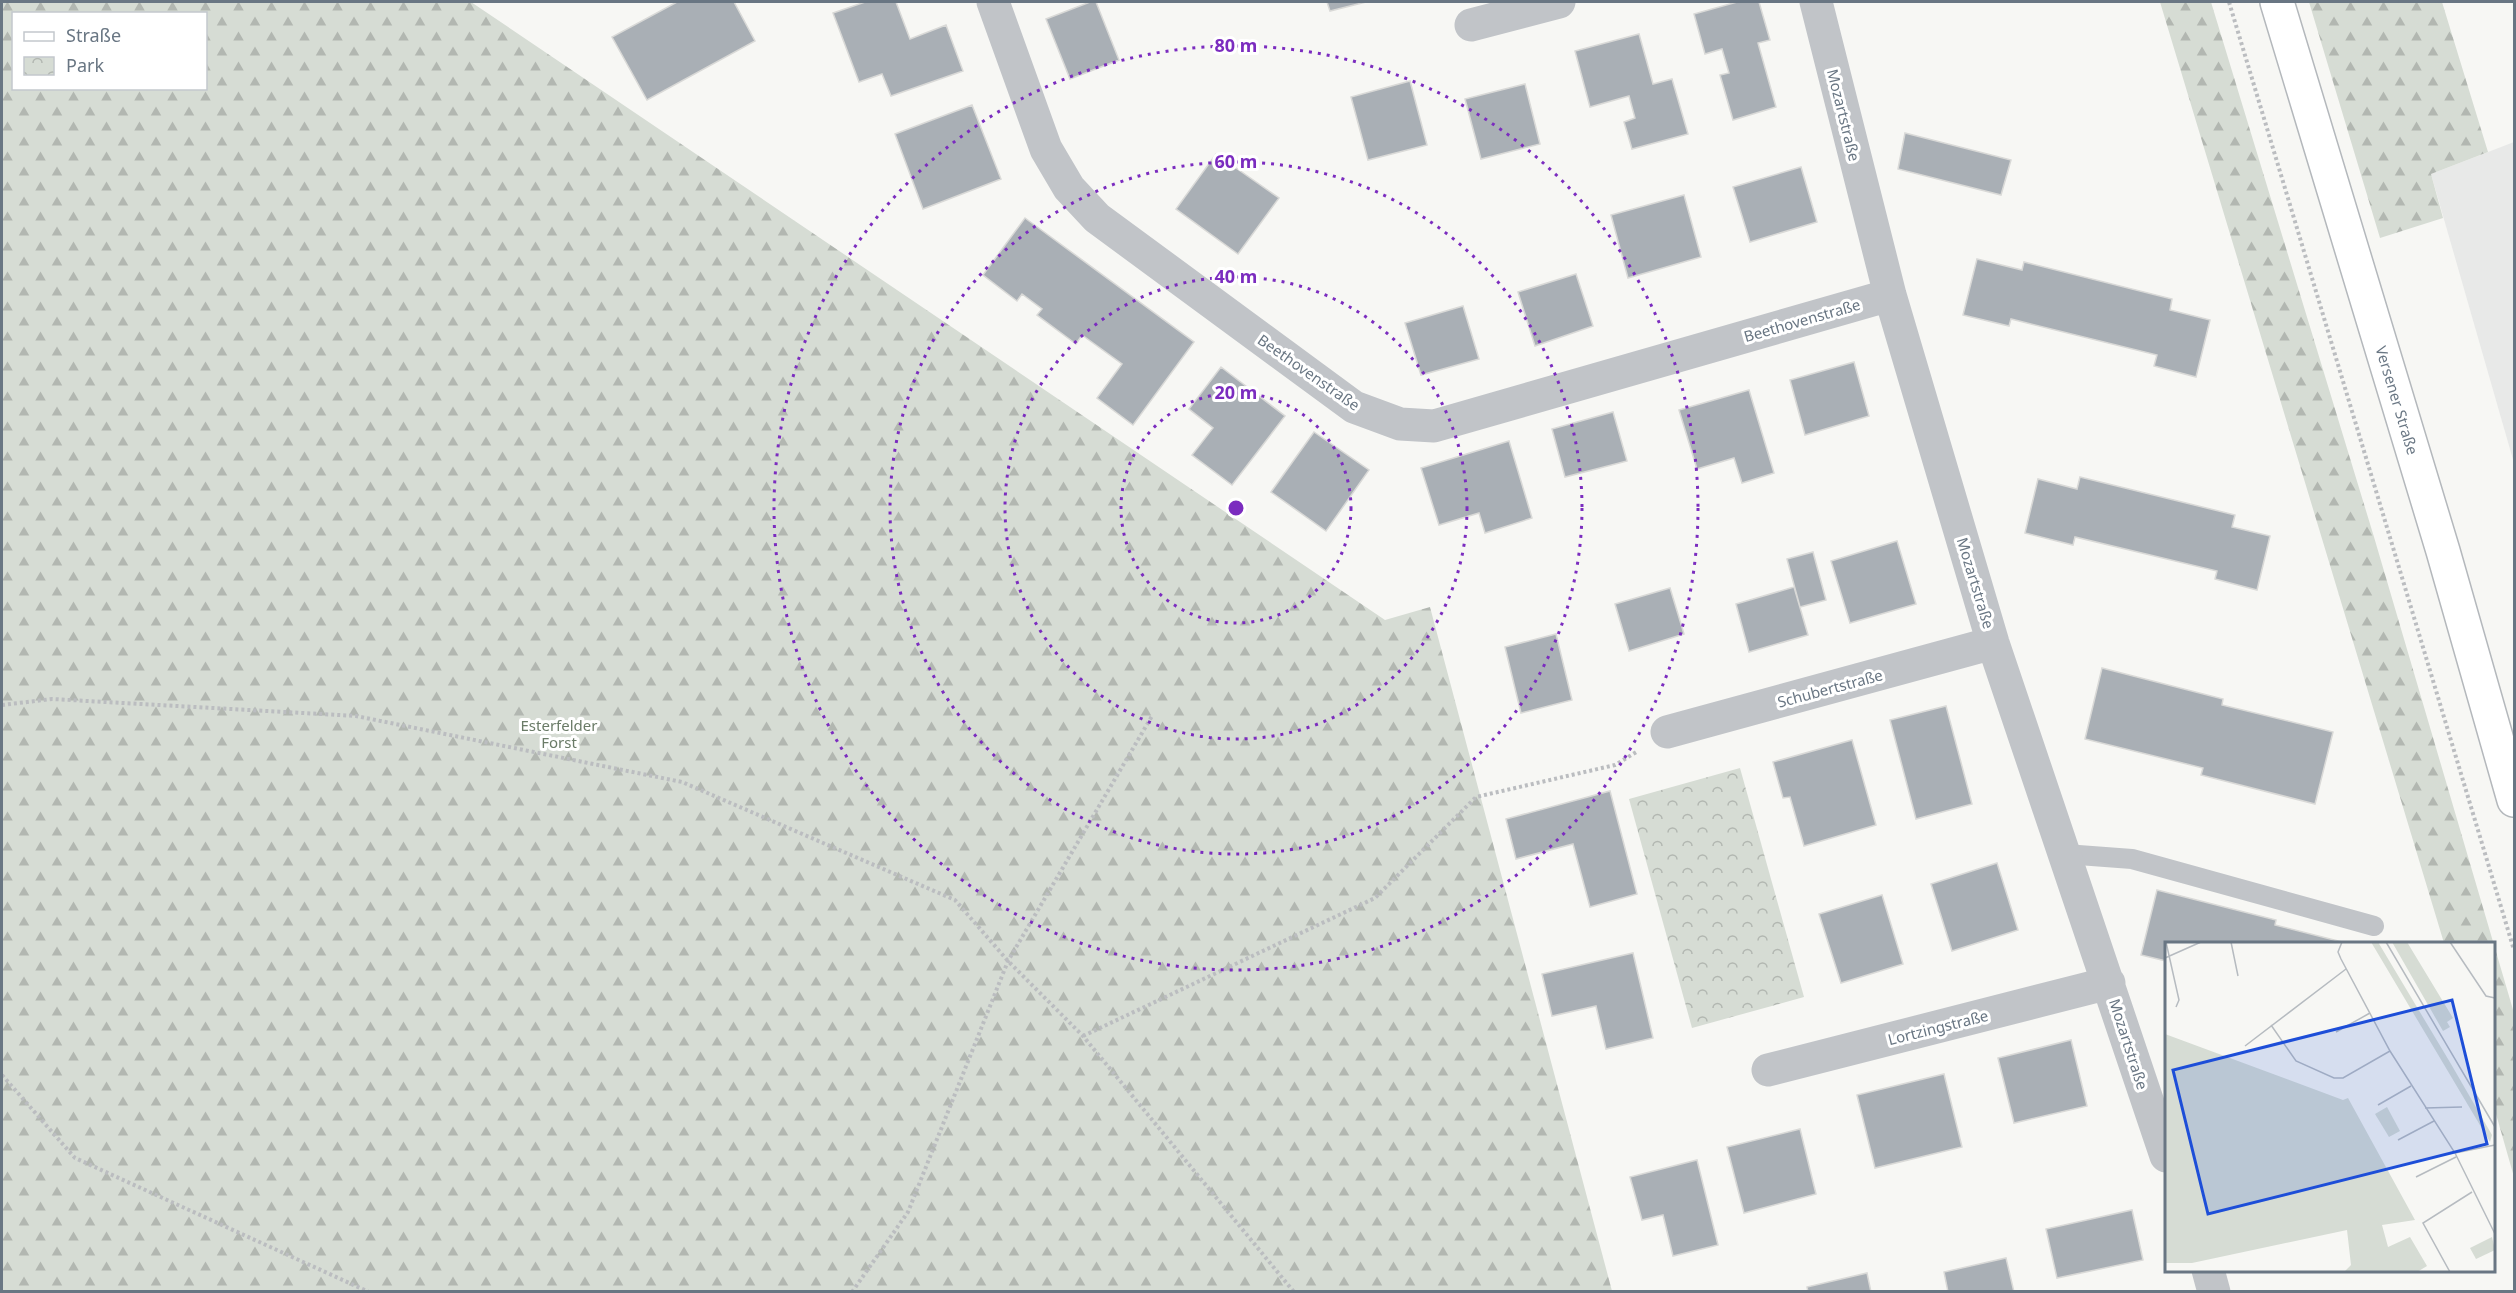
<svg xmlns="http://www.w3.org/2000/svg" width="2516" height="1293" font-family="'Noto Sans',sans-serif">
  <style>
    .built { fill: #e8e9e8 }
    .forest { fill: url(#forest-firs); fill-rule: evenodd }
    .park { fill: url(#park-crowns) }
    .building { fill: #a9afb5; stroke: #d9d9d7; stroke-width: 1.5 }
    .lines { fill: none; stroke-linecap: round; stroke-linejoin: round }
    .secondary-casing { stroke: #b4b8bc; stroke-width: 36 }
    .path { stroke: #bbbdc0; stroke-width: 4; stroke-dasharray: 3 3; stroke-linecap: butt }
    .lane { stroke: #c1c4c8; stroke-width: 20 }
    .street { stroke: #c1c4c8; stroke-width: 33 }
    .secondary { stroke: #fff; stroke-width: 33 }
    .ring { fill: none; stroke: #7b2cbf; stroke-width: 3; stroke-dasharray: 3 6 }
    .labels { text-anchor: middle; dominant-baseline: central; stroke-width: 6; stroke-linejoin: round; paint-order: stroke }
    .street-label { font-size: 15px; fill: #697683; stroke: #fff }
    .park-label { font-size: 15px; fill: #6a7b67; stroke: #fff }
    .inset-road { fill: none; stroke: #b6bbc0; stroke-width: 1.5 }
    .view { fill: #1d4ed8; fill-opacity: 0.15; stroke: #1d4ed8; stroke-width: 3 }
    .inset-edge { fill: none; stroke: #697683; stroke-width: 3 }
    .centre { fill: #7b2cbf; stroke: #fff; stroke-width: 3 }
    .ring-label { font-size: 18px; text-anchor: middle; font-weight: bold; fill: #7b2cbf; stroke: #fff; stroke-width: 6; stroke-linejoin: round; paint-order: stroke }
  </style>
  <defs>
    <pattern id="forest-firs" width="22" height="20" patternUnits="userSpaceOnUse" patternTransform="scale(1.5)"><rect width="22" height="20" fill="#d6dcd4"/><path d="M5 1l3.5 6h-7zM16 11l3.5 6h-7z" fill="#b2b7b1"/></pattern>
    <pattern id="park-crowns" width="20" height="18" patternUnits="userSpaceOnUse" patternTransform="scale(1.5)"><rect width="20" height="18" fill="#d6dcd4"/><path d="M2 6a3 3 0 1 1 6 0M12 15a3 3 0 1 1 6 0" fill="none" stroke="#b2b7b1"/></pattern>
  </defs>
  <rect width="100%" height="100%" fill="#f7f7f4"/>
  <path class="built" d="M2514,142v321l-83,-289z"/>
  <path class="forest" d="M2,2h469l914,618 45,-13 182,684h-1610zM14,14h192v74h-192z
    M2160,2h51l163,535 140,476v164l-20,-70v-163l-50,-1z
    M2309,2h133l46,150 -57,22 12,44 -63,20z"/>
  <path class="park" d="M1740,768l64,229 -112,31 -63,-229z"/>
  <path class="building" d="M677,2h57l21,39 -108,59 -35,-63z
    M865,2h31l14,37 36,-14 17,46 -72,25 -9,-22 -23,8 -26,-69z
    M1090,2h6l23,58 -49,19 -24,-60z
    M1327,2h39l-36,9z
    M1737,2h22l11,38 -12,3 18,64 -43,13 -13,-45 9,-2 -7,-24 -17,5 -11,-40z
    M1639,34l14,50 19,-5 16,55 -56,15 -8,-27 11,-4 -6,-22 -39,11 -15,-56z
    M1410,81l17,64 -59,15 -17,-63z
    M1525,84l15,60 -59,15 -16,-60z
    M972,105l29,74 -78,30 -28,-75z
    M1905,133l106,27 -10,35 -103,-26z
    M1216,154l63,44 -41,56 -62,-45z
    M1801,167l16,55 -67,20 -17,-55z
    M1684,195l17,62 -73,21 -17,-63z
    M1025,218l169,124 -61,83 -36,-27 25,-34 -40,-29 -6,9 -39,-29 5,-6 -20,-15 -5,7 -34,-26z
    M1977,259l45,11 2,-8 148,37 -2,11 40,10 -14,57 -42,-11 3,-11 -146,-36 -2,7 -46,-11z
    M1576,274l17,52 -58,20 -17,-54z
    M1463,306l16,53 -58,16 -16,-52z
    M1854,362l15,54 -64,19 -15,-55z
    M1221,367l64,49 -53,69 -40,-30 21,-27 -24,-19z
    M1749,390l25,83 -32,10 -8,-25 -37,11 -18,-59z
    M1613,412l14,49 -62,16 -13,-48z
    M1314,432l55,38 -43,61 -55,-39z
    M1509,441l23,77 -47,15 -6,-20 -40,12 -18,-57z
    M2080,477l155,38 -3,12 38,9 -13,54 -42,-11 2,-8 -142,-34 -2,8 -48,-12 13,-54 39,10z
    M1897,541l19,63 -66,19 -19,-62z
    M1813,552l13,48 -26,7 -13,-48z
    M1794,587l14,48 -59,17 -13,-48z
    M1670,588l14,46 -55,17 -14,-47z
    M1556,634l16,66 -51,13 -16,-66z
    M2102,668l121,31 -1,6 111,27 -18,72 -114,-29 2,-7 -118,-29z
    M1946,706l26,98 -56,15 -26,-99z
    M1852,740l24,85 -72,21 -14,-49 -7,1 -10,-36z
    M1610,791l27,103 -47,13 -17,-63 -57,15 -10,-40z
    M1997,863l21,67 -66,21 -21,-67z
    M2157,890l119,30 -1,5 75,19h-184v17l-25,-6z
    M1882,895l21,69 -62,19 -22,-69z
    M1633,953l20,85 -47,11 -10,-43 -44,10 -10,-42z
    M2071,1040l16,66 -73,17 -16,-65z
    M1944,1074l18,73 -87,21 -18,-73z
    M1800,1129l16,65 -72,19 -17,-66z
    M1697,1160l21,85 -45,11 -10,-41 -21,5 -12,-43z
    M2132,1210l11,50 -86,18 -11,-49z
    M2006,1258l8,34h-66l-4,-20z
    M1867,1273l4,19h-63l-1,-5z"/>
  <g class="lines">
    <g class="secondary-casing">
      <g id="secondary">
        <path id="s1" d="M2277,2l166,549 71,249"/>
      </g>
    </g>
    <path class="path" d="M2229,2l285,948
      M2,705l50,-6 304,17 326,66 273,118 53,61 75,75 211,256
      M1083,1036l292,-138 101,-101 139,-32 23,-14
      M2,1075l73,83 294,134
      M852,1292l56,-80 100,-251 144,-245"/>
    <path class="lane" d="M2065,854l67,5 242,67"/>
    <path class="street" d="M993,2l53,147 23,39 28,30 257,189 46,17 34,2 456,-131
      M1816,2l74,293 103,348 173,513
      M1471,25l88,-23
      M1667,732l326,-89
      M1768,1070l341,-87
      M2208,1270l6,22"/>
    <use href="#secondary" class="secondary"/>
  </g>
  <g class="ring">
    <circle cx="1236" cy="508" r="115"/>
    <circle cx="1236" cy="508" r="231"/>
    <circle cx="1236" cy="508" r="346"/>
    <circle cx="1236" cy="508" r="462"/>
  </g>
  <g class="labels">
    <g class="street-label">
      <text transform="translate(1844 115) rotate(76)">Mozartstraße</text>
      <text transform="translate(1802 320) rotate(-16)">Beethovenstraße</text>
      <text transform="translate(1309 372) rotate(35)">Beethovenstraße</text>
      <text stroke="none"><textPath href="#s1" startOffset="416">Versener Straße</textPath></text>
      <text transform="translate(1976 583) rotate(73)">Mozartstraße</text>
      <text transform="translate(1830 688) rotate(-15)">Schubertstraße</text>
      <text transform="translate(1938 1027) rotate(-14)">Lortzingstraße</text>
      <text transform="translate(2129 1044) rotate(72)">Mozartstraße</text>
    </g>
    <g class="park-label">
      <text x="559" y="725">Esterfelder<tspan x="559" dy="17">Forst</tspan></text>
    </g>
  </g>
  <g transform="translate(2165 942)">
    <rect width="330" height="330" fill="#f7f7f4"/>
    <path d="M327,295l3,13 -19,9 -6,-11z" fill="#d6dcd4"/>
    <path d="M206,0h7l73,122 41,71 -2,7zM227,0h15l46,76 -6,4 3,5 -7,4zM0,92l178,66 5,-2 67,122 -33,5 6,22 22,-10 17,29 -10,6h-73l7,-7 -4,-35 -155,33h-27z" fill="#d6dcd4"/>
    <path d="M222,165l13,24 -11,6 -14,-23z" fill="#d6dcd4"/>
    <path class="inset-road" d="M1,0l13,58 -3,7M66,0l7,34M177,0l-4,10 3,7 49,92 65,102 40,81M221,0l109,185M285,0l36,54 9,2M0,16l36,-16M106,83l25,36 38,17h9l47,-27M171,90l34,-19M80,104l101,-77M213,163l33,-19M260,166l37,-1M233,198l36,-19M290,211l40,-8M251,235l40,-20M285,330l-27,-49 49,-31"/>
    <path class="view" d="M287,58l35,144 -279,70 -35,-144z"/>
    <rect width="330" height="330" class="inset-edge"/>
  </g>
  <circle cx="1236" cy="508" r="9" class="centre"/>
  <g class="ring-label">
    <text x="1236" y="52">80 m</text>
    <text x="1236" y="168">60 m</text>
    <text x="1236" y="283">40 m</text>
    <text x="1236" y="399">20 m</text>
  </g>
  <rect width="2516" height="1293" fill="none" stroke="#697683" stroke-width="6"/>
  <rect x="12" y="12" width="195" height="78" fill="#ffffff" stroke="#c3c8cd" stroke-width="1.5"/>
  <rect x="24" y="32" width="30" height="9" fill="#ffffff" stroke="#c3c8cd" stroke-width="1.5"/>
  <text x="66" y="42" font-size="18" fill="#697683">Straße</text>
  <rect x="24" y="57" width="30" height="18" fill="url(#park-crowns)" stroke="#c3c8cd" stroke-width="1.5"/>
  <text x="66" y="72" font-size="18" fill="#697683">Park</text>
</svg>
